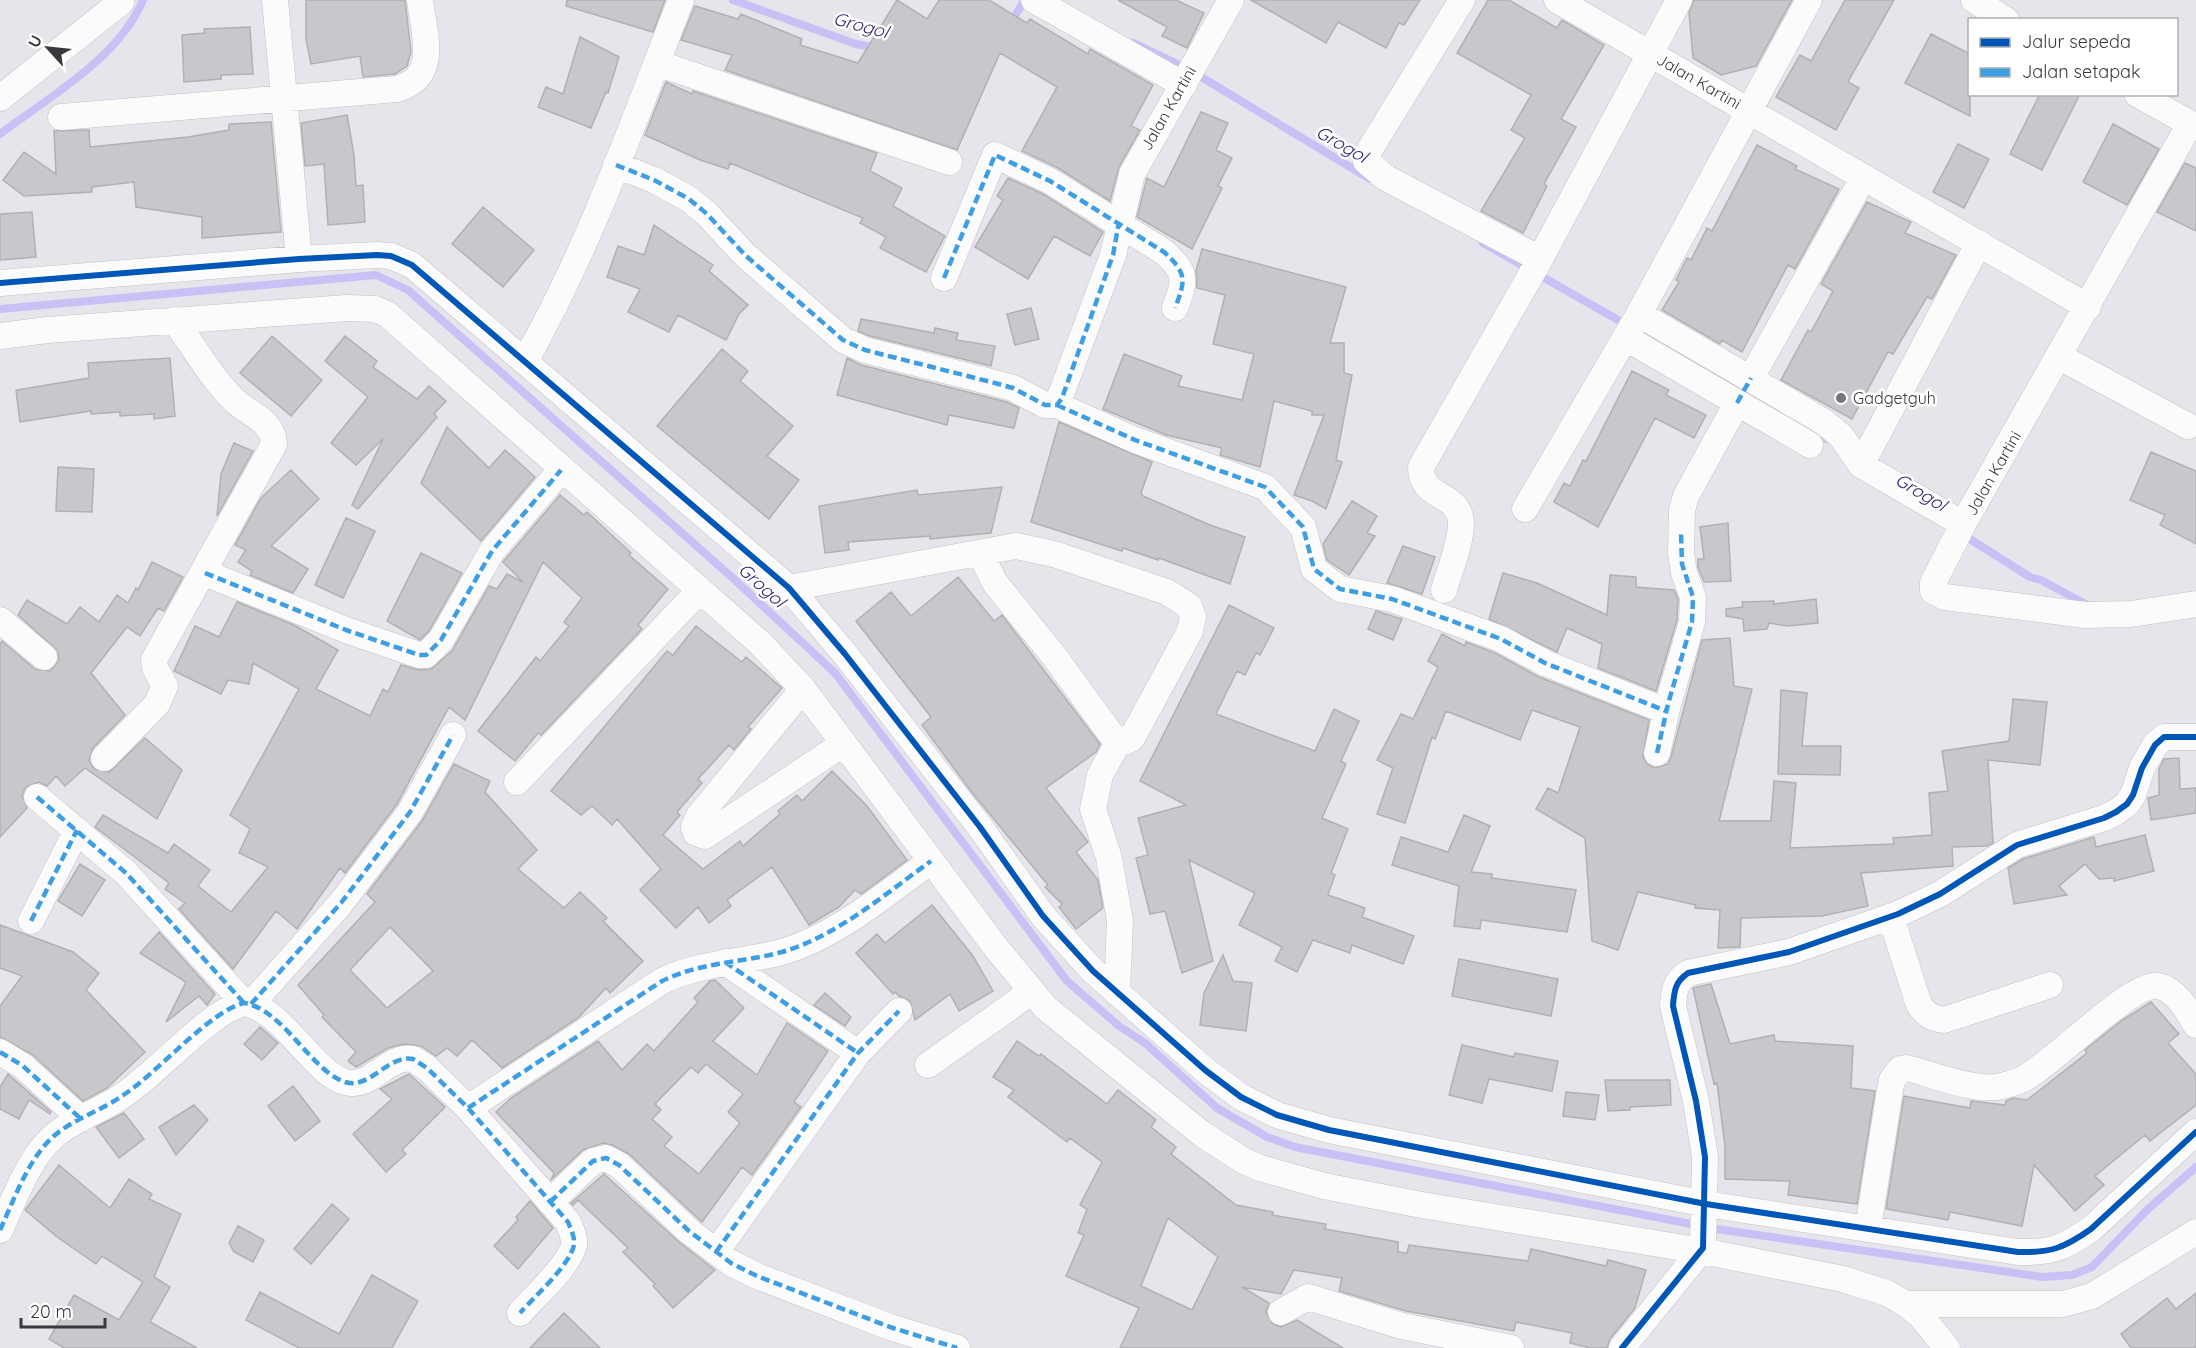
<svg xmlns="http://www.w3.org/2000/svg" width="2196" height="1348" font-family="Quicksand,sans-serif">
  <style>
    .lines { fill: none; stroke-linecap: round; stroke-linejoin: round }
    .stream { stroke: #c9c1f6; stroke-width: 8 }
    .building { fill: #c7c7cc; stroke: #b1b0b5; stroke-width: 1.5; fill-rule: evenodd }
    .minor-casing { stroke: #c2c2c6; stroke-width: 27 }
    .minor { stroke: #fbfbfc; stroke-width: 26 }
    .quiet { stroke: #3e9ee3; stroke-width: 4.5; stroke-dasharray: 9 4.5; stroke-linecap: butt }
    .cycleway-casing { stroke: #fff; stroke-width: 10 }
    .cycleway { stroke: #0057b8; stroke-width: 6 }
    .poi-dot { fill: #75757a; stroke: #fff; stroke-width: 2 }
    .labels { text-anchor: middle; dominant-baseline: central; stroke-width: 5; stroke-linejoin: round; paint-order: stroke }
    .street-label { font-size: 16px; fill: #39393d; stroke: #fff }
    .poi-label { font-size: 16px; fill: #39393d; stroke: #fff; text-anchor: start }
    .water-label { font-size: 18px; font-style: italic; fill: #392274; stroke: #fff }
  </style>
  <rect width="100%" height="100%" fill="#e5e5eb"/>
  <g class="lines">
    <path class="stream" d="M733,0l123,44 21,4
      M1009,25l16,-25
      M1134,43l54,26 182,110
      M0,134c49,-37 119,-76 143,-134
      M1483,243l135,77
      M0,309l376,-34 32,15 327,290 100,93 232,308 52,45 26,17 72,65 50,29 28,10 422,82 325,48 30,-2 20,-8 56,-58 48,-42
      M1687,359l140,80
      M1962,534l68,43 11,3 48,26"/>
  </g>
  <path class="building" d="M306,0h99l6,52 -4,14 -12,8 -32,3 -3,-21 -49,8 -5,-25z
    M567,0h98l-12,32 -87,-26z
    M897,0l30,19 12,-19h50l38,23 3,-4 58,35 2,-5 63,36 -22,41 9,4 -21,37 -9,34 -52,-33 -36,-17 35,-64 -57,-34 -43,97 -232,-80 7,-15 -51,-15 14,-34 43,13 3,-5 61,25 -2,6 58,18z
    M1118,0h58l28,13 -17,35 -25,-12 5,-9z
    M1251,0h169l-16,25 -5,-2 -13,25 -48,-26 -12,21z
    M1488,0h21l48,28 5,-8 42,25 -43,74 15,8 -32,57 3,2 -24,47 -42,-22 44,-73 -14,-8 20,-35 -74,-42z
    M1694,0h98l-36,66 -35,9 -28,-17 -4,-46z
    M1845,0h49l-46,82 11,6 -23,42 -60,-33 24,-42 11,6z
    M250,27l3,47 -32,1v4l-37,3 -2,-47 23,-2 -1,-4z
    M1931,34l39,20v62l-65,-33z
    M580,37l39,20 -11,36 -2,-1 -15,36 -53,-21 8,-20 17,7z
    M666,82l26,12 1,-3 184,62 -7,18 32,17 -9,18 52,30 -19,36 -46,-24 6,-11 -26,-14 3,-5 -133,-55 -2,6 -28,-9 -55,-25z
    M2040,94h40l-38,76 -32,-16z
    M1201,112l27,11 -12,27 16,8 -14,28 4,2 -30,61 -55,-32 10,-39 17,9z
    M347,115l7,40 2,31 7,-1 2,37 -37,3 -4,-61 -19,2 -4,-43z
    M271,122l10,110 -79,6v-21l-66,-10 -2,-25 -42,5v5l-68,4 -21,-16 21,-28 32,22 -2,-43 35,-1 1,17 98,-10 41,-7v-6z
    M2113,124l46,25 -32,56 -44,-23z
    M1958,144l31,15 -25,49 -31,-16z
    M1757,145l40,21 -2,3 44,20 -44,80 -7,-4 -46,87 -20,-12 -2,4 -58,-34 17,-28 -3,-2 11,-22 4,2 16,-32 5,3z
    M2185,163l11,5v63l-39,-19z
    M1008,178l35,16 60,38 -13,24 -36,-20 -26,43 -53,-32 28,-47 -6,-4z
    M1867,202l44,20 -6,11 51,22 -24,44 -5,-2 -34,57 -5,-2 -36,67 -71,-39 27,-50 3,2 22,-41 -12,-7z
    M483,207l51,43 -31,37 -51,-43z
    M32,212l4,45 -36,3v-46z
    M654,225l59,40 -4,6 39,34 -9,9 -13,26 -48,-25 -9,17 -41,-20 12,-23 -33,-12 11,-31 26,9z
    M1202,249l144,38 -16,56h14v30l8,2 -16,85 6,2 -16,47 -14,-8 -18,-6 30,-80h-12v-4l-38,-10 -14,66 -40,-12 2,-7 -56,-13 -63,-26 21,-55 58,22 -4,10 64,14 12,-46 -41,-10 12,-49 -28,-7 -1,-17z
    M1031,308l8,31 -24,6 -8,-31z
    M861,319l73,14 1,-5 23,5 -2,7 39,6 -4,20 -121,-30 -12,-5z
    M272,336l50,44 -31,36 -51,-43z
    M345,336l32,25 -4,6 44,32 12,-13 17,15 -12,13 3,3 -79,92 -6,-4 31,-66 -27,26 -25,-22 37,-46 -43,-36z
    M722,349l26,22 -8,10 53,45 -26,30 32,24 -30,39 -112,-93z
    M170,358l5,58 -21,3v-5l-34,2v-4l-29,2v-3l-71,11 -4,-32 73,-12 -1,-15z
    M847,358l14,7 146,37 12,6 -5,20 -65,-13 -2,10 -110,-30z
    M1632,371l37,19 -3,5 40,20 -12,23 -39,-20 -57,109 -44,-25 10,-19 6,3 13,-26 3,1z
    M1059,422l93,40 -11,31 2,3 67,29 35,12 -15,47 -71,-26 -1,2 -35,-12 -1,3 -91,-29z
    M447,427l42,41 16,-18 30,27 -54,64 -60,-58z
    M234,443l19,8 -36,65 4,-42z
    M2151,452l45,19v73l-36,-19 5,-10 -35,-15z
    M58,467l36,2 -2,43 -36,-1z
    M291,470l28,29 -48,47 37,23 -15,24 -43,-18 2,-4 -14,-9 8,-12 -11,-5 26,-47z
    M1002,487l-11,46 -61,6v-3l-82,6 1,8 -24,3 -6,-47 98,-16 1,5z
    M560,495l24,20 3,-3 44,41 -2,2 39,34 -30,36 4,4 -101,106 -3,-2 -23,28 -37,-30 58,-74 4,4 29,-35 -5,-4 18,-24 -39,-36 -78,158 -16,-13 -52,97 -52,69 -5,-5 -43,61 -21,-18 -43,58 -54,-60 6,-6 -20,-14 4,-6 -74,-56 8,-12 65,38 6,-9 36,26 -12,16 33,26 37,-45 -29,-14 11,-24 -20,-14 69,-126 -46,-26 -4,21 -21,-4 -7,14 -47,-23 21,-45 24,11 18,-35 57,23 44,25 -22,39 54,27 13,-27 5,3 13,-27 18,5 12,-1 21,-18 37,-65 8,3 10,-15 16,8 -20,-20z
    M1352,501l25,15 -10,17 8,3 -26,39 -22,-15 -4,-16z
    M346,518l29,13 -32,67 -28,-13z
    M1728,523l3,58 -27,1 -6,-15v-8h6l-4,-32z
    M1403,546l32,11 -13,37 -35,-11z
    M421,553l41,20 -33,58 -9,9 -33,-19z
    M152,562l31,15 -19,34 -6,-3 -18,28 -13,-9 -36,46 34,42 -32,33 -4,13 5,8 15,3 36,-34 37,32 -25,49 -72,-51 -20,18 -9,-10 -9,10 -8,-4 -13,5 -4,8 5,13 -27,29v-193l2,-3 33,28 15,2 9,-11 -1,-9 -40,-36 9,-15 40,24 13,-17 19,15 18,-27 11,8 8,-15 2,2z
    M1503,573l34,10 70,32 3,-40 26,2v10l38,3 4,9 -1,21 -21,71 -58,-23 4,-24 -35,-16 -10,24 -68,-33z
    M958,577l36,44 8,-6 98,129 -4,8 -50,36 42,54 -12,10 22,28 5,28 -27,21 -17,-22 3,-3 -17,-17 3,-2 -78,-95 -48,-65 9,-8 -75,-96 35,-29 20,24z
    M1816,599l2,24 -30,3 -19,-3 -2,6 -23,2 -1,-12 -17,-3v-7l17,-2 -1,-5 32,-1 -1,3z
    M1229,605l45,23 -14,27 -4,-2 -11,22 -8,-4 -21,43 99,37 19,-42 25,12 -18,40 5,3 -24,54 26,11 -17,44 4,2 -7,20 37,13 -3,9 52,19 -11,28 -51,-19 -2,8 -37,-13 -16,32 -22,-11 7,-14 -43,-22 16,-32 -66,-33 24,101 -31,12 -17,-62 -15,3 -14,-56 12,-3 -10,-37 48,-13 -46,-24z
    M1376,611l26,8 -9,21 -25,-11z
    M696,626l46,36 4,-5 36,31 -34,39 3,2 -17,21 -5,-5 -31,34 4,4 -25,29 3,3 -17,20 40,34 37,-28 3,5 37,-32 -2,-3 19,-16 5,6 30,-30 35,35 40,54 -46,34 -6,-4 -16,17 -30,18 -37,-58 -45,33 4,6 -22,17 -11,-16 -22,21 -36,-38 21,-21 -44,-50 -5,6 -20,-19 -11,9 -30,-24 116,-140 6,4z
    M1442,634l23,12 1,-4 29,11 44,24 110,43 -6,37 4,7 7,4 14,-4 3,-7 31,-117 28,-2 4,48 18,3 -33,132h52l3,-40 22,2 -6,65 104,-4 -1,-6 39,-3 -3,-42 19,-2 -6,-40 67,-10 4,-42 34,3 -7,63 -52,-5 5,83 -6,3 -35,1 1,19 -92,7 7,33 -46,10 -81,2 -1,29 -22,1 2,-38 -25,-2 1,-3 -58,-13 -20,58 -26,-9 -7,-103 -49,-29 12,-21 10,5 22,-66 -48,-17 -12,30 -74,-29 -11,28 -3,-2 -27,86 -28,-9 16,-46 -16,-8 24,-46 12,5 25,-52 -10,-6z
    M1781,690l26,3 -5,53h39l-1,29 -62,-1z
    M2179,758l1,31 16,-1v25l-45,7 -3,-22 11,-3v-26l5,-10z
    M454,764l36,17 -5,11 52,58 -19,19 46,39 16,-16 27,26 -4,3 40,40 -33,32 -4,-5 -28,30 -76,50 -30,-28 -15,16 -10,-8 -11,8 -15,-10 -17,-2 -16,4 -32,19 -8,-6 8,-9 -34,-35 2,-2 -26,-30 77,-83 -8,-8 55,-73zM390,927l43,44 -46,37 -37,-38z
    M1464,815l26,11 -19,46 21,2v4l84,12 -9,42 -86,-12 -1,9 -26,-3 5,-40 -67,-21 9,-28 47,15z
    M2145,835l9,36 -40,10v-3l-15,1 -14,-15 -26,22 8,9 -53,9 -6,-36 15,-9 71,-22 2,10z
    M80,864l25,16 -23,36 -24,-15z
    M932,905l41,51 20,35 -34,20 -9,-17 -35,26 -5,-19 -11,-5 -4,-4 -2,2 -37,-41 21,-19 8,9z
    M0,925l73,27 26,21 -13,17 59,62 -38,36 -24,13 -50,-46 -33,-18v-31l22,-30 -22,-8z
    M159,932l56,62 -8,11 -8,-9 -33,26 20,-40 -46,-29z
    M1223,955l10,26 19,2 -6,48 -46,-6 4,-32z
    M1459,959l99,20 -7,37 -99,-20z
    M715,980l29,28 -31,33 44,34 30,-52 41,28 -34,51 7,5 -49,68 -10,-8 -40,55 -73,-68 -17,-9 -9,-2 -20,7 -32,30 3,-7 -58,-61 15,-14 87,-57 24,29 25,-26 7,7 44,-49 -4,-4 16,-17zM706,1064l37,30 -15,18 12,11 -41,51 -35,-28 8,-9 -20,-18 9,-9 -6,-6 36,-37 7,6z
    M1711,984l19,60 44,-9 1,6 78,5 -2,42 24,3 -18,113 -69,-9 2,-14 -65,-2v-33l-8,-63 -3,1 -21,-96z
    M825,993l26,24 -6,9 -31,-21z
    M2151,1002l28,32 -11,9 28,31v31l-46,36 -5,-6 -50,41 9,9 -29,26 -41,-46 -12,61 -72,-14 -2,8 -62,-11 18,-113 66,12 1,-7 34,4 1,-4 7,-3 14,2 60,-47 -2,-3 36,-29z
    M260,1027l18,16 -16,17 -18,-16z
    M1017,1041l22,15 2,-2 66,50 11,-14 38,30 -5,7 25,20 -5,7 65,51 37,7 -1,3 54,9 -1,5 73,13v10l9,1 2,-8 119,16 3,-12 75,17 2,-6 38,10 -11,38 -25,31 -3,9h-17l-20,-5 2,-10 -56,-11 -2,9 -108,-20 -67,-20 3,-13 -48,-8 -13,24 -39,-7 27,16 -3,9 7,12 8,3 16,-7 46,28h-223l19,-40 -73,-32 18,-41 -6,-2 9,-24 -7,-4 22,-43 -32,-24 -3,4 -59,-45 6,-7 -21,-13zM1168,1218l50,39 -26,53 -51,-24z
    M1462,1045l52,12 1,-4 43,8 -6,30 -63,-12 -7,24 -33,-8z
    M8,1074l43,38 -1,2 -21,-14 -10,19 -19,-10v-22z
    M409,1074l36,33 -43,43 4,4 -20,18 -33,-38 39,-35 -12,-10z
    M1605,1080h65l1,25 -41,2v3l-22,1z
    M293,1086l27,35 -25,20 -27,-35z
    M1566,1092l33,3 -4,25 -32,-4z
    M194,1105l14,15 -32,35 -17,-28z
    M124,1113l20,26 -25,19 -23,-31z
    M59,1165l51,43 19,-29 23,15 -3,5 32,15 -27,63 16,10 -20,35 47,26h-133l-15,-9 25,-44 45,25 24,-38 -41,-26 -6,8 -39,-27 -32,-27z
    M604,1174l75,68 36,28 -42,38 -20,-22 2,-2 -32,-32 5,-4 -50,-48 -5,5 -2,-2z
    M530,1201l23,27 -35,41 -24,-23 24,-26 -2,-3z
    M332,1204l17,15 -38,45 -17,-15z
    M238,1226l26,14 -11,22 -19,-10 -5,-9z
    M372,1275l46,26 -26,47h-93l-53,-28 14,-28 79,42z
    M2196,1293v55h-65l-10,-14 46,-36 9,11z
    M564,1313l36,35h-70z"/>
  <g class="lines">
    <g class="minor-casing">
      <path id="minor" d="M275,0l24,259
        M1034,0l150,85
        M1462,0l-92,149 -4,12 20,17 154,81
        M1557,0l531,307
        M1974,0l32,20
        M657,63l292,99
        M2137,94l59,33
        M0,98l121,-96
        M61,117l336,-28c43,-12 27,-55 23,-89
        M2190,124l-227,400 -30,59v8l12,6 140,18 46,-1 65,-10
        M616,165l38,15 35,19 18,15 38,41 98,85 22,10 126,32 22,6 32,17h12l56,-150 19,-81 99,-174
        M944,278l51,-123 55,26 114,71c23,21 22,28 11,56
        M0,283l299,-24 78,-4 14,1 21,9 377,323 56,66 135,173 63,89 50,55 112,99 36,27 36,18 52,15 377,74 312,48c33,1 46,-4 73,-23l105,-97
        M1639,314l185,108 17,14 20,29 102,59
        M0,336l47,-6 300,-22 28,1 12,5 373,329 43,46 194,260 49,59 156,126 42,27 16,7 64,18 98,19 280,46 141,28 44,14 19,11 14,11 27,33
        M1626,338l184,107
        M2060,357l128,69
        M525,361c65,-114 108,-239 156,-361
        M1751,378l112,-200
        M1057,405l78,35 130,47 38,40 11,42 26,20 52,10 109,40 44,24 121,48
        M1861,465l118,-222
        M1525,509l114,-195 170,-314
        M205,573l141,57 73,25h7l15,-15 51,-89 69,-81
        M789,588l227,-42 38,8 113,38 22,14 4,11 -3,14 -58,107 -6,3 -13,-4 -59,-81 -59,-73 -15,-30
        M1444,590c5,-18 21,-56 16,-74 -7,-24 -39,-18 -39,-49l119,-208 139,-259
        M0,620l44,37
        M803,689l-104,127 -5,11 2,6 9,3 138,-92
        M1657,753l11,-49 24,-82 1,-25 -9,-24 -3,-21 1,-42 4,-14 51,-93
        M104,758l53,-54 8,-18 -10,-18 -1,-8 120,-216c0,-22 -23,-29 -38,-42 -24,-22 -42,-56 -62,-82
        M517,782l183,-192
        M37,797l89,76 118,130
        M1891,917l28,88c8,10 12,13 25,15l106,-35
        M31,921l46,-91
        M725,962l133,91
        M1117,993l3,-72 -11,-63 -16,-49 7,-34 19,-34
        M251,1004l90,-101 69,-91 43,-77
        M0,1052l23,14 58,53
        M928,1065l103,-73
        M468,1108l194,-127c39,-19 79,-18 120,-29 55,-16 103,-58 149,-91
        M550,1202l43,-41 13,-3 13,7 70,66 42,32 26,13 133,51 67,21
        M1868,1228l22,-138 2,-10 8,-11 7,-1c24,6 71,25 95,18 7,-2 15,-4 21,-7 30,-15 109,-98 135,-93 19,4 29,24 38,39
        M0,1230c13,-28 25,-62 45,-85 21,-25 54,-32 80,-51 33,-22 85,-83 119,-91 39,6 67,68 101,79 25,8 43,-28 68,-23l14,9 41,40 100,114c3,8 7,15 6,23 -4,20 -40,52 -54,68
        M716,1252l142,-199 41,-42
        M1906,1304h157l29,-8 104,-64
        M1281,1312l27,-15 94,29 109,22
        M1622,1348l81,-100 2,-91 -9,-56 -23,-95c1,-15 2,-24 15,-33l101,-21 109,-38 42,-20 77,-49 87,-27 12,-6 11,-8 6,-9 9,-27 13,-23 9,-8h32"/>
    </g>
    <use href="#minor" class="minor"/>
    <path class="quiet" d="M616,165l38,15 35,19 18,15 38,41 98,85 22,10 126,32 22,6 32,17h12l5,-7 51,-143 6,-33
      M944,278l51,-123 55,26 114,71c23,21 22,28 11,56
      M1737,403l14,-25
      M1057,405l78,35 130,47 38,40 11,42 26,20 52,10 109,40 44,24 121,48
      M205,573l141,57 73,25h7l15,-15 51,-89 69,-81
      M1657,753l11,-49 24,-82 1,-25 -11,-33 -1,-32
      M37,797l89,76 118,130
      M31,921l46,-91
      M725,962l133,91
      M251,1004l90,-101 69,-91 43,-77
      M0,1052l23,14 58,53
      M468,1108l194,-127c39,-19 79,-18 120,-29 55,-16 103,-58 149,-91
      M550,1202l43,-41 13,-3 13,7 70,66 42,32 26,13 133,51 67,21
      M0,1230c13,-28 25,-62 45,-85 21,-25 54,-32 80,-51 33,-22 85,-83 119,-91 39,6 67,68 101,79 25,8 43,-28 68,-23l14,9 41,40 100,114c3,8 7,15 6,23 -4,20 -40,52 -54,68
      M716,1252l142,-199 41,-42"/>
    <g class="cycleway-casing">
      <path id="cycleway" d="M0,283l299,-24 78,-4 14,1 21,9 377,323 56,66 135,173 63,89 50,55 112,99 36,27 36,18 52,15 377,74 312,48c33,1 46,-4 73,-23l105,-97
        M1622,1348l81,-100 2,-91 -9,-56 -23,-95c1,-15 2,-24 15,-33l101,-21 109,-38 42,-20 77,-49 87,-27 12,-6 11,-8 6,-9 9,-27 13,-23 9,-8h32"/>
    </g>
    <use href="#cycleway" class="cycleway"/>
  </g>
  <circle class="poi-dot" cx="1841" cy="398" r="6"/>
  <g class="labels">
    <g class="street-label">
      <text transform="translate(1699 81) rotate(30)">Jalan Kartini</text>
      <text transform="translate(1168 108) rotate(-60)">Jalan Kartini</text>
      <text transform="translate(1993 473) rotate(-60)">Jalan Kartini</text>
    </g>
    <g class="poi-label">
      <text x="1853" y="398">Gadgetguh</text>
    </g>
    <g class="water-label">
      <text transform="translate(861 25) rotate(15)">Grogol</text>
      <text transform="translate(1342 144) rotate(30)">Grogol</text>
      <text transform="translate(1921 492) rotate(31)">Grogol</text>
      <text transform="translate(762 585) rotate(42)">Grogol</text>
    </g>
  </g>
  <rect x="1968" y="18" width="210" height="78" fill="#ffffff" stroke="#b0b0b1" stroke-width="1.5"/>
  <rect x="1980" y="38" width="30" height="9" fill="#0057b8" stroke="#b0b0b1" stroke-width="1.5"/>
  <text x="2022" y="48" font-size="18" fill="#39393d">Jalur sepeda</text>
  <rect x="1980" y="68" width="30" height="9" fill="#3e9ee3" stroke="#b0b0b1" stroke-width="1.5"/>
  <text x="2022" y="78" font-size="18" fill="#39393d">Jalan setapak</text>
  <g transform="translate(48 48) rotate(297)" stroke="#ffffff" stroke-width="4.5" paint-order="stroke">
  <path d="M0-4.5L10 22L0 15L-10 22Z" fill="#39393d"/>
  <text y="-9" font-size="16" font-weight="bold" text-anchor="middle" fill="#39393d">U</text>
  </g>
  <path d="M21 1318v9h84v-9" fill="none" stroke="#39393d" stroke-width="3"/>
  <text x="30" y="1318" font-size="18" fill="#39393d" stroke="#ffffff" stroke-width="4.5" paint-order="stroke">20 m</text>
</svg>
